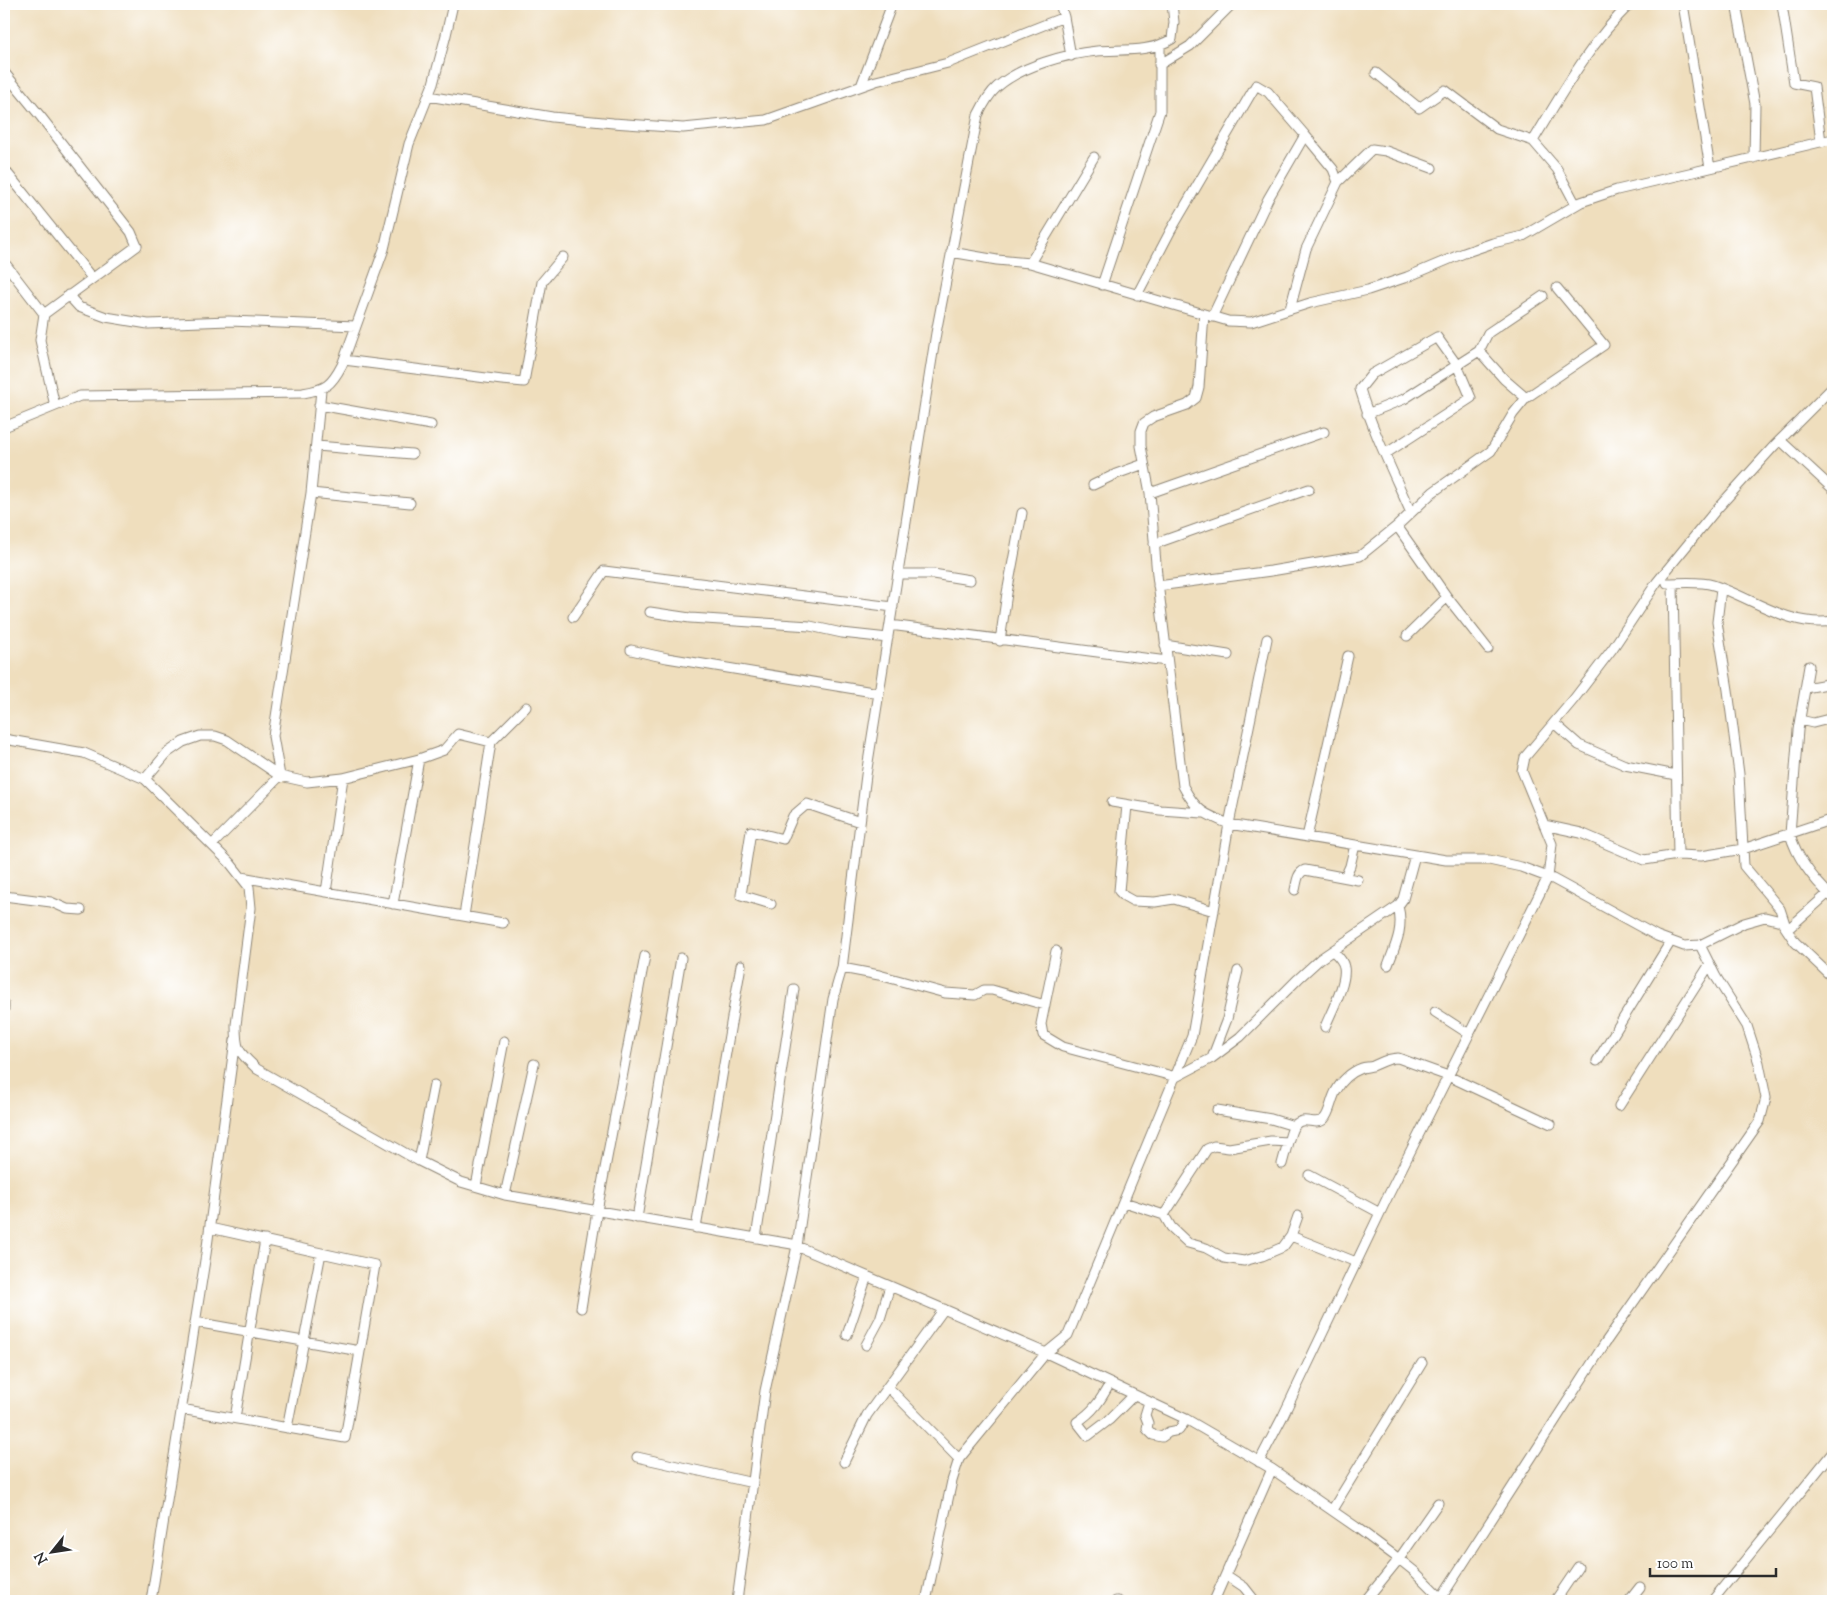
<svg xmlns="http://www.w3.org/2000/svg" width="1837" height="1605" font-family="'Sorts Mill Goudy',serif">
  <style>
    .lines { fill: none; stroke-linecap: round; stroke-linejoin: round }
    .minor-casing { stroke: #8d8474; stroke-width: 11 }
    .minor { stroke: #fff; stroke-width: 9 }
  </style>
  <rect width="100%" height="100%" fill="#fff"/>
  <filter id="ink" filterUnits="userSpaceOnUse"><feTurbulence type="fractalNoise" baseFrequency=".02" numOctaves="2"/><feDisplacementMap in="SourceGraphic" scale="10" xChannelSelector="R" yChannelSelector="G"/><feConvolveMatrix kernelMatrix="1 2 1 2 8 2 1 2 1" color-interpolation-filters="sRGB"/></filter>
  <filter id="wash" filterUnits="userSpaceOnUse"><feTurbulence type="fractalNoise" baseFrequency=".0096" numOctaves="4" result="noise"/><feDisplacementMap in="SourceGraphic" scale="20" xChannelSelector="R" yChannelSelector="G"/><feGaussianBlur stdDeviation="1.12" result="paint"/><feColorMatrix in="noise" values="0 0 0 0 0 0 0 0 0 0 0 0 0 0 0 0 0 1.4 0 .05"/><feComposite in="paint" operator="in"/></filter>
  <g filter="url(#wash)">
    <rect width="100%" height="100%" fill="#efdebd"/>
  </g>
  <g filter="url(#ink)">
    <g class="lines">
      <g class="minor-casing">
        <path id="minor" d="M1060,4l4,13 7,39
          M1683,4l27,164
          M1736,4l19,100 -1,54
          M1782,4l12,79 20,4 7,55
          M1159,65l31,-19 42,-42
          M4,72l37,45 90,115 6,14 -93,68
          M1376,73l43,35 26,-18 52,39 36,12 24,28 19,36
          M861,86l31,-82
          M428,96l124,21 61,6 70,5 83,-8 110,-39 72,-18 116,-46
          M1533,141c29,-48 57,-98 97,-137
          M4,169l88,109
          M951,252l46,8 33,3 198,58 23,1 59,-19 58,-13 39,-13 57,-24 29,-10 30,-7 58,-34 36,-12 216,-51
          M4,262l40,52 -4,26 15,66
          M1030,263l64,-106
          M1102,285l58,-174v-65
          M68,295l11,12 27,10 42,7 81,-3 127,5
          M1137,295l34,-65 85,-145 12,7 37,43
          M1290,309l16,-60 32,-67 34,-33 14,2 46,17
          M1204,314l-5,73 -3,11 -9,7 -34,12 -9,6 -3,8v15l9,47 7,82 26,211c13,25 21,28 46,38l217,36h43l32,7 32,12 104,57 27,10 16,-1 44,-22 21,-6 16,4 14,21 38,36
          M1212,317l56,-118 37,-64 28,34 5,13
          M1479,351l9,-18 55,-37
          M344,360l158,20 22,2 18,-100 21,-25
          M1526,398l78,-53 -47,-57
          M319,405l112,20
          M4,427l76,-31 223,-3c23,-4 28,-7 39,-28l42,-116 25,-105 24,-60 13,-49 7,-31
          M1780,440l53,49
          M317,446l95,8
          M1385,454l86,-56 -14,-33 -20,-28 -65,37 -12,15c13,43 33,83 51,124
          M1093,485l23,-11 28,-10
          M311,493l99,10
          M1150,493l174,-61
          M1397,526l50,71 41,52
          M1154,544l155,-55
          M898,574h35l37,6
          M1667,583c15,0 33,-2 46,2 40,13 77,43 120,36
          M1673,583l5,272
          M1158,586l113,-15 89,-15 37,-30 36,-34 58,-41 22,-37 13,-16 -22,-19 -25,-28 -75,48 -37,15
          M1721,589l-4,33 11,68 11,84 5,92 36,43 7,21 46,-41
          M650,612l40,6 120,8 32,7 46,5
          M573,617l31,-46 289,36
          M890,625l277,36
          M1407,636l40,-39
          M1000,641l7,-48 15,-80
          M1165,645l63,10
          M631,650l36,8 212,35
          M1809,666l-11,64 -8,104c7,25 24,46 43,64
          M1805,688l28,-5
          M1800,720l13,3 20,-5
          M1554,723l25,22 46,20 51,10
          M4,739l80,14 61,26 85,84 19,24 2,21 -15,117c0,26 2,26 21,44l162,92 42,21 44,13 287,49 254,109 140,66 86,50 84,58 43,32 15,12 30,30
          M145,779l22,-26 16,-11 17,-6h15l12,4 53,36 27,6 36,-4 76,-19 25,-9 14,-16 33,8
          M1112,802l48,8 43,3
          M1127,805l-8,86 5,5 9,5 22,1 19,-3 40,12
          M1544,825l37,8 63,27 34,-5 23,1 42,-7 90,-30
          M1307,837l41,-181
          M212,845l68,-69 -7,-40 38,-243 10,-103
          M241,877l262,46
          M1345,877l5,-11 5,-21
          M1295,890c2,-8 2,-17 10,-20l53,10
          M326,892l17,-114
          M4,896l47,6 16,7 14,1
          M393,904l26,-145
          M771,904l-30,-9 10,-64 32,8 10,-23 14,-12 53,18
          M464,916l27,-174 35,-35
          M1056,951l-15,73 2,11 20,12 113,30 36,-19 28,-21 58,-58 22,-20 78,-53 5,-7 12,-44
          M1388,965c8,-21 16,-37 10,-59
          M842,968l37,7 66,18 30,2 9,-5h8l53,15
          M4,1004v5
          M1435,1012l34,22
          M1325,1027c6,-15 22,-44 19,-60 -1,-7 -7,-12 -11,-16
          M1212,1058l15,-39 11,-48
          M1597,1061l74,-120
          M1619,1106l91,-142
          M1217,1110l54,9 23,7
          M419,1161l15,-76
          M1282,1164l6,-22
          M1309,1175l71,38
          M476,1186l28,-145
          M505,1195l29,-131
          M1124,1202l40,13 43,-66 7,-3 15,2 42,-7 17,1c2,-5 3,-13 7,-17 9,-10 21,2 29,-6 6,-6 7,-20 12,-28 5,-10 15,-19 26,-23 3,-1 7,-1 11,-2 9,-4 15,-8 25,-8l50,18 103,48
          M1164,1215l7,12 17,16 18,5 18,10 20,3 18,-5 21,-9 8,-11 7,-20
          M637,1218l44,-260
          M696,1228l45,-263
          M1291,1236l65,26
          M756,1238l38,-249
          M581,1308l16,-97 48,-255
          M195,1322l165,29
          M847,1335l20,-59
          M866,1345l14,-26 10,-33
          M1110,1383c-9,17 -17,29 -33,39l11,14 21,-16 25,-25
          M888,1387l71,72 87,-106 22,-18 124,-299 37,-212 38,-185
          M1149,1402l-4,13 3,8 -1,6 6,6 9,2 7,-5 10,-2 7,-11
          M181,1409l164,29 30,-173 -165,-37
          M235,1418l30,-178
          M287,1428l34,-175
          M637,1457l116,26
          M844,1462l23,-47 77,-106
          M1259,1462l24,-46 106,-222 159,-317 4,-33 -30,-73 3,-14 49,-58 39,-51 44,-66 59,-72 58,-64 59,-59
          M1332,1510l90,-147
          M1226,1575l18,12 11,14
          M1441,1598l164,-255 155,-222 6,-23 -7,-35 -12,-37 -31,-49 -16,-32
          M151,1601l55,-347 29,-214
          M737,1601l28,-210 32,-145 36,-247 9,-31 24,-193 70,-442 42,-218c5,-10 11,-21 19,-28 24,-21 69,-33 100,-36 26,-2 52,2 75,-12l2,-17 -2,-18
          M926,1601l26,-120 7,-22
          M1116,1601h2
          M1214,1601l58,-132
          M1365,1601l34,-42 39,-56
          M1555,1601l23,-34
          M1629,1601l11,-14
          M1712,1601l121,-149"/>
      </g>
      <use href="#minor" class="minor"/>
    </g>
  </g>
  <rect width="1837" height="1605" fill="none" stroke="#fff" stroke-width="20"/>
  <g transform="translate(52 1552) rotate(240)" stroke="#ffffff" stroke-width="4" paint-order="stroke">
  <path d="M0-4L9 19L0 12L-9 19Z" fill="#2b2b2b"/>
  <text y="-8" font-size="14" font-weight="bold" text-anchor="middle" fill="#2b2b2b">N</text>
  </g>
  <path d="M1650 1568v8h126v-8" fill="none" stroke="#2b2b2b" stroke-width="2.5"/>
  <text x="1657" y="1568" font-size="15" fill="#2b2b2b" stroke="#ffffff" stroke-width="4" paint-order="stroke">100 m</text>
</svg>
